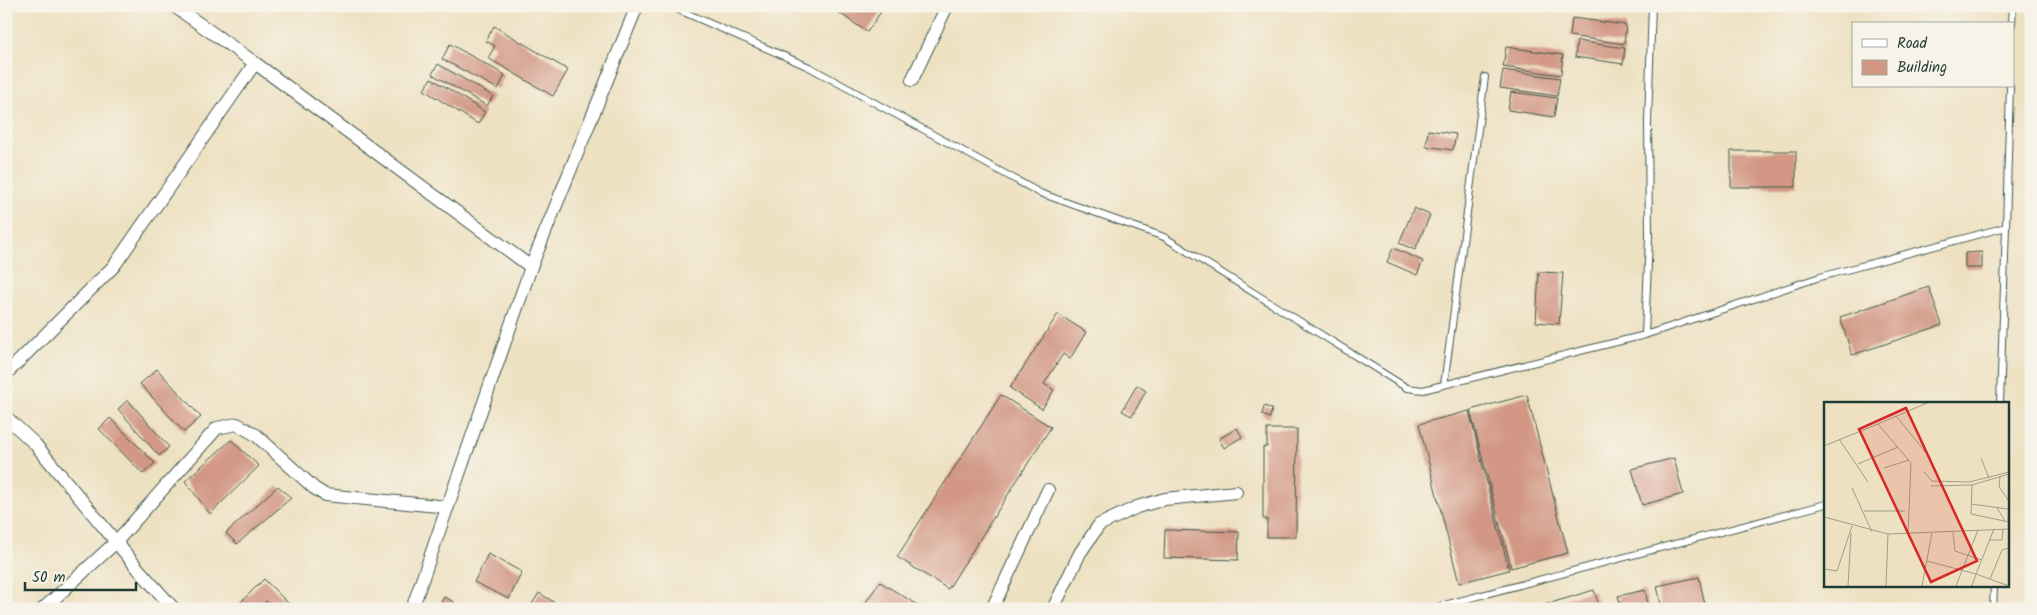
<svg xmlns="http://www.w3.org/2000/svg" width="2037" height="615" font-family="Kalam,sans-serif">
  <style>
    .building { fill: #d29885 }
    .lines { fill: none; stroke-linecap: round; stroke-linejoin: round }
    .lane-casing { stroke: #3e5649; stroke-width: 8 }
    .street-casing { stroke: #3e5649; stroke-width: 14 }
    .lane { stroke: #fff; stroke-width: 6 }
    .street { stroke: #fff; stroke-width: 12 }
    .inset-road { fill: none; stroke: #9b9f89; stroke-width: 1 }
    .view { fill: #d62828; fill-opacity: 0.15; stroke: #d62828; stroke-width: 2.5 }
    .inset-edge { fill: none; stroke: #1f3d34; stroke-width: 2.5 }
  </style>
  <rect width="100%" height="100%" fill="#f7f3e8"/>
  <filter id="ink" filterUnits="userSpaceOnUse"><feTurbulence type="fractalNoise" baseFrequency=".02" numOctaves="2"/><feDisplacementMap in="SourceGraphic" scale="10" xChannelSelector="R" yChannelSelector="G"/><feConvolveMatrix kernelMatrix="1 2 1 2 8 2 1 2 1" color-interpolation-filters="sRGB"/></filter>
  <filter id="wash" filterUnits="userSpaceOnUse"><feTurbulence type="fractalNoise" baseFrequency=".0096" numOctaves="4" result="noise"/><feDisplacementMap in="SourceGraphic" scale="20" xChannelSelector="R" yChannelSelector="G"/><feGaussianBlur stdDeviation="1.12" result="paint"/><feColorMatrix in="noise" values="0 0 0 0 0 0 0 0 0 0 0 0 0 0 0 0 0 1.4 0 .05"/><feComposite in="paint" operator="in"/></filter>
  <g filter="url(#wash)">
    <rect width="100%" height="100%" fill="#eee1c2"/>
    <g id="blocks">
      <path class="building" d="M829,6h56l-18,26z
        M1572,18l54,7 -2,19 -54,-8z
        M494,26l74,44 -15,26 -65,-38 7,-12 -9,-5z
        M1577,41l48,7 -2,16 -48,-7z
        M450,44l55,31 -7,14 -56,-30z
        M1506,47l57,8 -2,20 -58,-8z
        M438,64l55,32 -6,10 -55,-32z
        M1503,70l57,8 -3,18 -57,-8z
        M431,78l54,34 -7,12 -54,-34z
        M1511,92l46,6 -3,19 -46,-7z
        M1428,130l28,4 -3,16 -27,-4z
        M1731,151h65v36h-65z
        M1414,208l16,7 -15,35 -16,-7z
        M1393,248l30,13 -6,14 -30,-13z
        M1982,252v16h-17v-15z
        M1539,272l24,1 -4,51 -23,-2z
        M1929,287l13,38 -90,30 -12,-38z
        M1058,314l28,18 -16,27 -7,-5 -19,30 10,6 -12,19 -32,-21z
        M157,369l44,48 -17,15 -44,-48z
        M1137,385l9,6 -14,25 -10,-5z
        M1001,395l50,32 -103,162 -51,-32z
        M1527,395l41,158 -57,15 -41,-158z
        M128,400l41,47 -10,9 -41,-47z
        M1264,406l8,3 -2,9 -8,-3z
        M1469,411l40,159 -50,13 -40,-159z
        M110,418l45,45 -12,11 -44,-45z
        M1237,428l5,9 -18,11 -5,-9z
        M1267,429h30l-1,108h-29v-18h-4v-72h4z
        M231,440l28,26 -49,48 -25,-33z
        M1674,458l9,36 -41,11 -10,-36z
        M278,486l13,12 -54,46 -11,-11z
        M1165,530l74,2 -1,28 -74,-2z
        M488,554l34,18 -13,27 -35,-17z
        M1699,577l6,28 -17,4h-26l-5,-23z
        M264,579l28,28 -2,2h-21l3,-3 -6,-5 -8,8h-24z
        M880,582l44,27h-63z
        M1594,590l6,19h-66v-1z
        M1645,590l4,19h-28l-3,-13z
        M539,593l26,16h-36z
        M444,597l10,5 -4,7h-13z"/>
    </g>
  </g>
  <g filter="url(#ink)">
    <use href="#blocks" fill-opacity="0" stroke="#3e5649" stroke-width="1"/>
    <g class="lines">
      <g class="lane-casing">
        <path id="lane" d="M670,6l139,61 231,126 124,44 243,151 16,2 222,-55 175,-58 186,-50 -6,177
          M2012,24l1,-18
          M2006,227l4,-141
          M1645,335l4,-98 -1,-116 4,-115
          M1444,385l41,-308
          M1429,609l397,-105
          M1993,609l1,-23"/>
      </g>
      <g class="street-casing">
        <path id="street" d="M174,6l81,57 276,204
          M912,80l35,-74
          M6,374l108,-108 141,-203
          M6,417l29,27 105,127 34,38
          M43,609l73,-67 101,-114 20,-4 19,11 58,53 11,7 123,12
          M412,609l119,-342 106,-261
          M992,609l56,-119
          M1053,609l27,-56 19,-28 38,-18 28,-8 71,-7"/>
      </g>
      <use href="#lane" class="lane"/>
      <use href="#street" class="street"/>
    </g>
  </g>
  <g transform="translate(1824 402)">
    <rect width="185" height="185" fill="#eee1c2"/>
    <path class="inset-road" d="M72,14l35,43M15,37l29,43M0,44l54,-22M157,56l8,20M34,62l40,-17M60,66l25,-8M100,70l8,9 37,1 40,-10M176,75l-1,10 10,14 -1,21M148,83l-1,29 38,8M107,84l41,-1 37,-11M28,86l20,44M147,102l37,5M173,106l8,13M40,109h41M0,115l64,17 121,-5M170,127l-18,45 33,12M129,130l2,19 27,9M84,132l3,-71 -33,-39 49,-21M166,138h12l1,-11M103,159l49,13 -4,12M0,167l13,2 15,-45M166,177l12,-29 7,-2M24,184l3,-53M62,184l2,-52M98,184l10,-53M132,184l22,-56"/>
    <path class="view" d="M82,6l71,153 -46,21 -72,-153z"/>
    <rect width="185" height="185" class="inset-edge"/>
  </g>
  <rect width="2037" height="615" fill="none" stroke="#f7f3e8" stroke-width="25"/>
  <rect x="1852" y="22" width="162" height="65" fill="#f7f3e8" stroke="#a1aaa0"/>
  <rect x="1862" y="39" width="25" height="8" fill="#ffffff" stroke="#a1aaa0"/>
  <text x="1897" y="48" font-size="15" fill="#1f3d34">Road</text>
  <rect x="1862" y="60" width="25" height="15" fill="#d29885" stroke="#a1aaa0"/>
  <text x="1897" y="72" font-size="15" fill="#1f3d34">Building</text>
  <path d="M25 582v8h111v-8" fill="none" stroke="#1f3d34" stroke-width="2.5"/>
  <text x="32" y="582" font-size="15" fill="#1f3d34" stroke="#f7f3e8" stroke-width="4" paint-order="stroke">50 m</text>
</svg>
